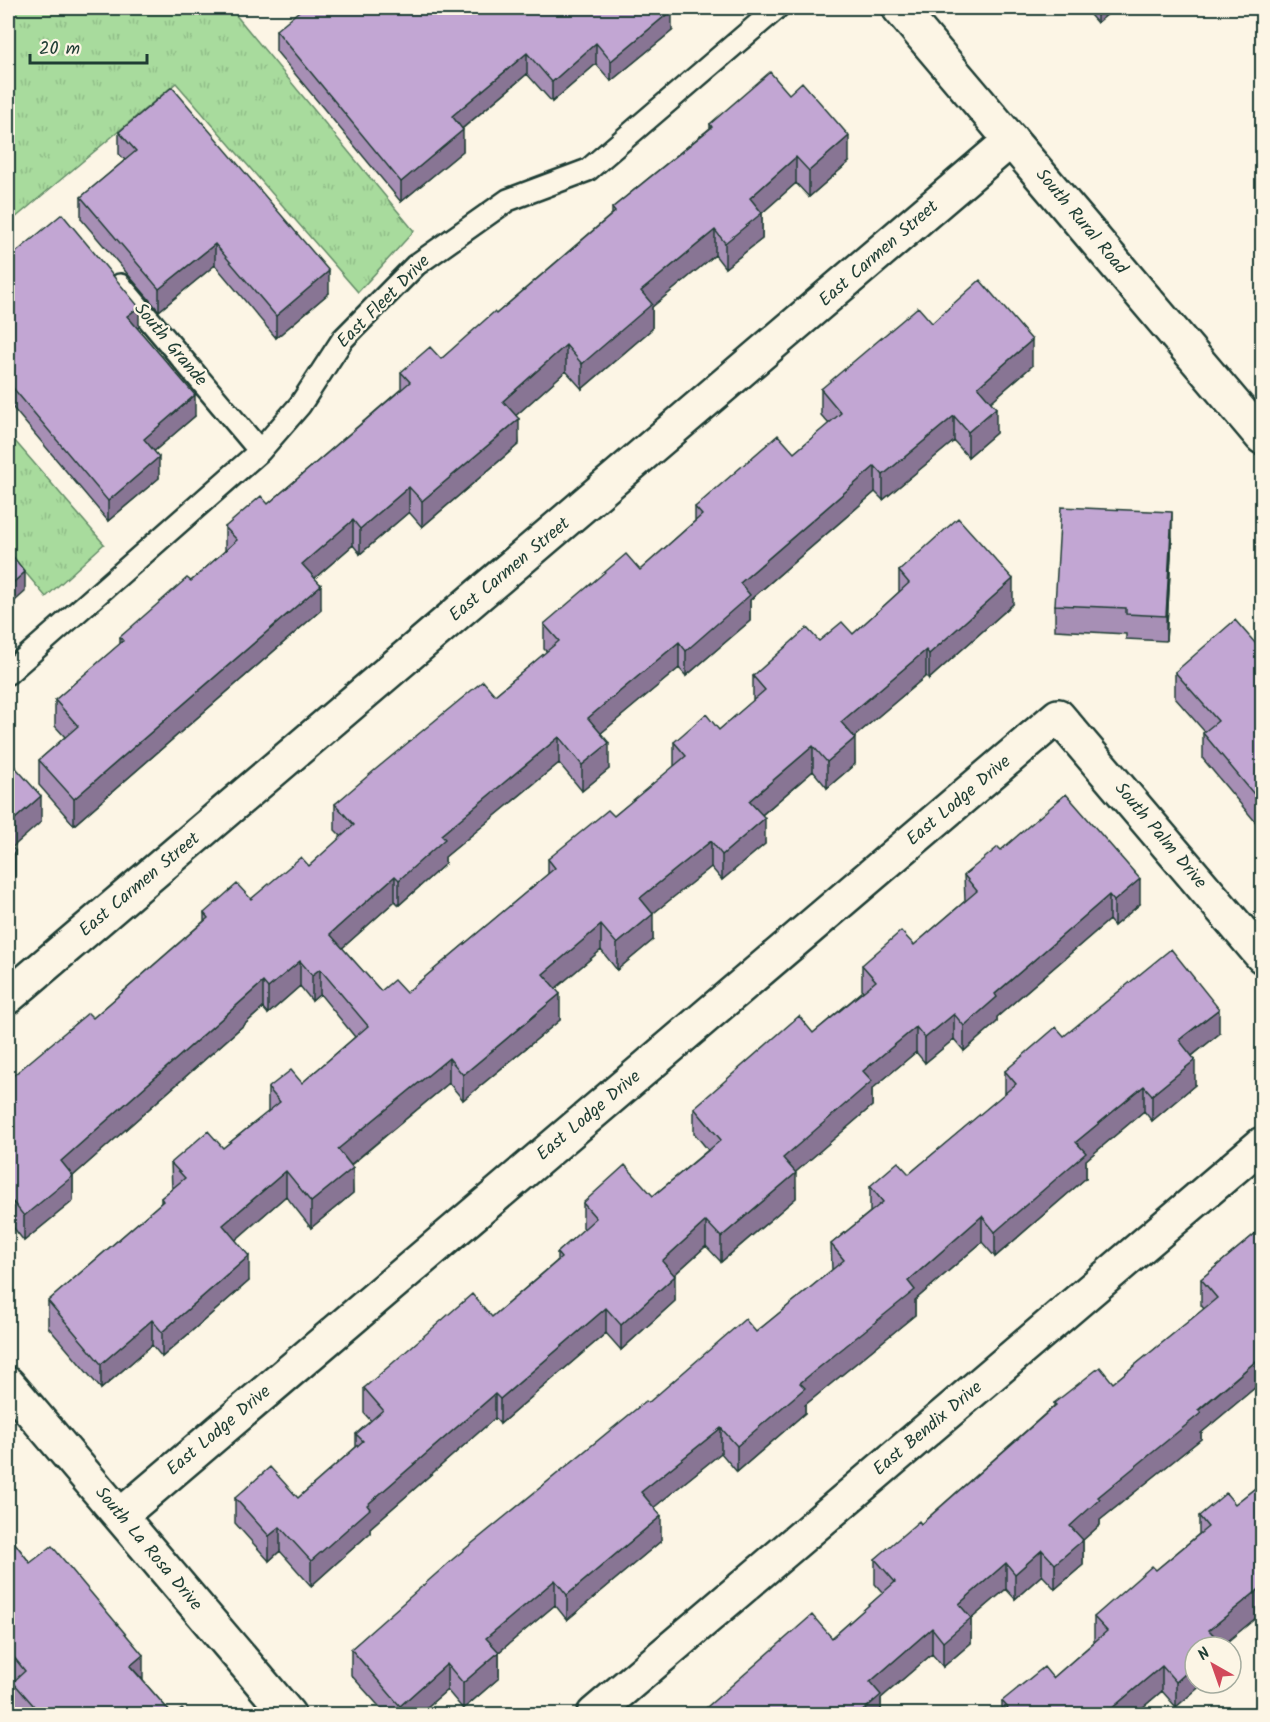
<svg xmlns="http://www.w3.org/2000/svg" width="1270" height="1722" font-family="Kalam,sans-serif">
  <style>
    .grass { fill: url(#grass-tufts); stroke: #648c68; stroke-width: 1.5 }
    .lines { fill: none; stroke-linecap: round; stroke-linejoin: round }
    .service-casing { stroke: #1f3d34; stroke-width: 26 }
    .minor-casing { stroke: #1f3d34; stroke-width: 38 }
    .secondary-casing { stroke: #1f3d34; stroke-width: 38 }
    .service { stroke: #fcf5e5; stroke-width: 21 }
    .minor { stroke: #fcf5e5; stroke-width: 33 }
    .secondary { stroke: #fcf5e5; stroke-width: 33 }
    .wall { fill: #a78fb5; stroke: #1f3d34; stroke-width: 1.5 }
    .shaded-wall { fill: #887494; stroke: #1f3d34; stroke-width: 1.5 }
    .building { fill: #c2a6d3; stroke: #1f3d34; stroke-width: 1.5 }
    .labels { text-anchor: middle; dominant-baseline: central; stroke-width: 4.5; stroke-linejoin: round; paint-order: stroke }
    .street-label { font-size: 18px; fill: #1f3d34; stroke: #fcf5e5 }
  </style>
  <defs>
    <pattern id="grass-tufts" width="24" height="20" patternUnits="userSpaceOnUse" patternTransform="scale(1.5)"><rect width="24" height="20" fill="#a8db9d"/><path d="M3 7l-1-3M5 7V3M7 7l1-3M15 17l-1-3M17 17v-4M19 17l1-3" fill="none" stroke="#90bd88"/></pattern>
  </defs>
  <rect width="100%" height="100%" fill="#fcf5e5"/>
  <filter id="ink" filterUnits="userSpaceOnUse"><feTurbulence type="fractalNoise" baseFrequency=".0167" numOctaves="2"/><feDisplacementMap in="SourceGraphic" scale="12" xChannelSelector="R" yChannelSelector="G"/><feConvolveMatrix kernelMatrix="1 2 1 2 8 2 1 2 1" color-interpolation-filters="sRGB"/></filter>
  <g filter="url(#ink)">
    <path class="grass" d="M8,8h222l184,223 -56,61 -182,-209 -168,141z
      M8,433l96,111 -58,53 -38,-45z"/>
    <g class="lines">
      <g class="service-casing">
        <path id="service" d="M120,285l140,166
          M8,673l252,-222 40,-46 43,-66 73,-74 92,-65 80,-30 189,-162"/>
      </g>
      <g class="minor-casing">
        <path id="minor" d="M8,997l1003,-857
          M8,1384l280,330
          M120,1516l938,-800 204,240
          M594,1714l668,-570"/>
      </g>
      <g class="secondary-casing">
        <path id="secondary" d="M899,8l363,429"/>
      </g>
      <use href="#service" class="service"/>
      <use href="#minor" class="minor"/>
      <use href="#secondary" class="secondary"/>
    </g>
    <path class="wall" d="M1084,8h31l-18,15z
      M276,30l396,1 -61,50 -15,-17 -44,38 -25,-28 -65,55 1,22 -62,51 -125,-151z
      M710,124l139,38 -40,35 -13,-14 -34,30v26l-37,29 -10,-13 -63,52v22l-70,60 -16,-18 -50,44 3,29 -97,83 -13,-15 -49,42 -7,-9 -38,33 6,32 -247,215 -35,-40v-25l26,-23 -10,-11v-26l65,-56v-7l71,-56 34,-30v-24l43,-23 133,-115v-17l40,-13 55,-45 116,-100v-6l98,-80z
      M119,132l210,161 -53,45 -61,-73 -56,46 -78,-92v-22l44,-37 -6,-6z
      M8,259l131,68 -2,1 58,88 -41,35 5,27 -51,43 -100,-119z
      M932,323l100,43 -42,36 6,31 -28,24 -14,-16 -71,59 -8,-8 -125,108v21l-64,55 -7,-8 -78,65 8,36 -27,22 -23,-28 -114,94v7l-46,41 -4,-4 -53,47 39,43 25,2 142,-119v-15l66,-43 60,-49v-25l45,-12 34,-29v-25l66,-35 34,-7 46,-42v-21l114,33 -84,75 -3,-3 -72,61 1,27 -28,24 -14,-17 -51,44 3,29 -43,36 -11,-13 -59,47 1,26 -36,30 -16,-20 -46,39 5,31 -97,80 -14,-17 -98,82 2,28 -42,35 -25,-32 -51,44 14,41 -87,76 -10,-12 -51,44 -53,-62v-26l113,-98v-5l11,-9 -1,-26 52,-15 45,-36v-24l34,-5 53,-46 -35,-43 -8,7 -12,-15 -32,28 -5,-6 -190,168v25l-49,40 -11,-14 -5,5v-152l85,-62 111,-97v-8l47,-14 58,-33 33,-29 -7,-7v-26l160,-109 52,-43 -3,-3v-25l96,-54 55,-49v-14l99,-54 35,-29 -8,-9v-26z
      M1172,538l-6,103 -40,-2v-5l-71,-4v-25z
      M1263,639v192l-60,-72v-26l2,-1 -30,-34v-26l81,-28z
      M1001,850l139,54 -26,22 -5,-6 -112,97v5l-33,29 -10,-12 -29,24 -9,-11 -44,37v17l-77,66 1,26 -75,64 -15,-16 -32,29 1,26 -54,49 -15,-17 -106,91 -5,-6 -125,110v5l-59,53 -31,-35 -11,10 -34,-38v-25h63l58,-51v-13l15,-13 -7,-8v-25l128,-71 65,-56v-8l27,-24 -1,-2v-24l70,-7 55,-46 -14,-17v-25l119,-75 50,-42 -1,-1v-25l52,-20 51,-44 -1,-26z
      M1219,1034l-27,22 3,29 -43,36 -8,-10 -58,49v18l-91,79 -13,-15 -67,58v15l-110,90v8l-68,59 -16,-19 -67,54 7,34 -94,79 -12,-15 -56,47v26l-36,31 -16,-19 -28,24h-33l-35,-39v-26l297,-246 108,-71 76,-62 -1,-26 39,-32v-26l39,-12 96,-80v-23l59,-35z
      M1263,1227v154l-62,52v6l-101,81v5l-17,15v25l-28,24 -13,-14 -27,24 -9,-10 -35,30v24l-28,24 -11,-13 -51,44v16l-49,-76 51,-45 -8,-9v-25l46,-35 133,-118v-3l59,-20 91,-74 -3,-4v-26z
      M1263,1482v130l-42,34 -45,61 -14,-16 -27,23h-135l2,-1v-12l51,-23 41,-36v-25l62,-47 43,-36v-18l36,-12z
      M8,1534l22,29 113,118 29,33h-153l-6,-7v-25l-5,-7z"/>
    <path class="shaded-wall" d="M1097,8h18l-18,15z
      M672,10v21l-61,50v-20z
      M596,43v21l-44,38v-20z
      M527,53v21l-75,63v-21z
      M463,130v21l-62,51v-20z
      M849,136v26l-40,35v-26z
      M796,157v26l-34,30v26l-37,29v-25l25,-45z
      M715,230v25l-63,52v22l-70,60v-25l59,-73z
      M215,244v21l-56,46v-22z
      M329,271v22l-53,45v-22z
      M139,307v20l-12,10v-21z
      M1032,340v26l-54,47v-26z
      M566,345v26l-63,56v-26z
      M195,395v21l-51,44v-21z
      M996,408v25l-28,24v-25z
      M954,416v25l-71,59v-25z
      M519,419v25l-97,83v-26z
      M159,457v21l-51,43v-20z
      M875,466v26l-125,108v21l-64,55v-25l54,-68z
      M409,487v25l-49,42v-25z
      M1172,512v26l-6,103v-25z
      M353,520v25l-51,44v-25z
      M25,572v20l-17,15v-20z
      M1013,579v25l-84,75v-25z
      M321,585v25l-247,215v-26z
      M679,642v26l-91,76v-26z
      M926,650v26l-85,72v-26z
      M559,737v26l-114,94v7l-46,41v-25l42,-45z
      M855,738v26l-28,24v-26z
      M609,743v26l-27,22v-26z
      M813,746v25l-64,55v-25z
      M41,796v26l-33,29v-26z
      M765,818v26l-43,36v-25z
      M711,841v26l-71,57v-26z
      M15,851v25l-7,7v-26z
      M395,876v25l-65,58v-25z
      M1140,879v25l-26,22v-25z
      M1109,895v25l-112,97v5l-33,29v-25l31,-32z
      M653,914v26l-36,30v-26z
      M601,925v25l-58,49v-25z
      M300,961v25l-32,28v-26z
      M320,969v25l-8,7v-26z
      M263,982v26l-190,168v25l-49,40v-25l37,-55z
      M560,994v26l-97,80v-25z
      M1219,1009v25l-40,32v-26z
      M954,1014v25l-29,24v-25z
      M916,1027v25l-44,37v17l-89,77v-25l80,-87z
      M449,1058v25l-111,92v-26z
      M1195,1060v25l-43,36v-26z
      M1144,1086v25l-58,49v18l-91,79v-25l81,-90z
      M353,1168v25l-42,35v-26z
      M286,1171v25l-63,55v-26z
      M796,1173v25l-75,64v-25z
      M13,1202v25l-5,5v-26z
      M982,1216v26l-67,58v15l-110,90v8l-68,59v-26l63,-63 108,-102z
      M706,1221v25l-44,40v-25z
      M249,1256v25l-87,76v-25z
      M675,1276v25l-54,49v-25z
      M606,1308v25l-106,91v-25z
      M152,1320v25l-51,44v-25z
      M1263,1355v26l-62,52v6l-101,81v5l-17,15v25l-28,24v-25l15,-38 28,-29z
      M495,1394v24l-125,110v5l-59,53v-25l56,-56z
      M721,1428v25l-80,65v-26z
      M661,1516v25l-94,79v-25z
      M280,1527v24l-11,10v-25z
      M1042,1550v25l-27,24v-25z
      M1006,1563v26l-35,30v24l-28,24v-25l16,-38z
      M555,1580v25l-69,58v-25z
      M1263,1586v26l-42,35h-12v-17z
      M932,1628v26l-51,44v16h-22l11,-32z
      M499,1652v26l-36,31v-26z
      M143,1655v25l-13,-14z
      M447,1664v26l-28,24h-19v-8z
      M1195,1665v18h9l-28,24v-25z
      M1162,1666v25l-27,23h-30z"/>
    <path class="building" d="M303,8h366l3,2 -61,51 -15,-18 -44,39 -25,-29 -75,63 11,14 -62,52 -125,-152z
      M770,72l19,22 13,-12 47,54 -40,35 -13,-14 -46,41 12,15 -37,30 -10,-13 -74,61 11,13 -70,60 -16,-19 -63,56 16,18 -97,82 -13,-14 -49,42 -7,-9 -51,44 19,21 -247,214 -35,-39 39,-34 -23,-26 68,-59 -3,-4 67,-59 4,3 46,-41 -12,-13 36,-31 7,8 142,-122 -9,-10 29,-25 11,12 53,-47 2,2 119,-102 -3,-4 100,-81 -2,-3z
      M172,87l157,184 -53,45 -61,-72 -56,45 -78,-92 55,-46 -17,-19z
      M62,214l77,93 -12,9 68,79 -51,44 15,18 -51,44 -100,-119v-123z
      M980,280l52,60 -54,47 18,21 -28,24 -14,-16 -71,59 -8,-9 -135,117 10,12 -64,56 -7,-9 -91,76 21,25 -27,22 -23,-28 -118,98 4,4 -46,41 -4,-4 -65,58 51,57 13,-11 12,13 149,-125 -7,-9 60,-49 6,6 72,-60 -12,-14 32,-28 13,16 46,-40 -12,-14 54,-48 12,13 23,-19 11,12 56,-51 -10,-12 59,-53 55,61 -84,75 -3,-4 -85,72 14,16 -28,24 -14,-16 -64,55 16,17 -43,37 -11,-14 -71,57 13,16 -36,30 -16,-19 -58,49 17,20 -97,81 -14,-17 -111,91 15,19 -42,34 -25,-31 -63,54 26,31 -87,76 -10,-12 -51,44 -53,-63 115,-100 -2,-3 24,-20 -14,-15 37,-32 15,17 57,-46 -12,-14 23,-18 11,13 66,-57 -48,-57 -8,6 -12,-14 -32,27 -5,-6 -202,179 12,15 -49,40 -11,-14 -5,4v-126l80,-67 5,5 115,-100 -4,-5 33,-29 14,15 50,-42 8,9 45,-41 -19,-21 41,-35 107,-88 12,14 64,-54 -15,-17 82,-70 14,16 62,-55 -7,-8 83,-72 16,18 47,-40 -20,-24 97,-82 14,16z
      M1061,507l111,5 -6,104 -40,-2v-6l-71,-3z
      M8,550l17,22 -17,15z
      M1235,620l21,24 7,-5v166l-60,-72 15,-12 -43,-49z
      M8,759l33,37 -33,29z
      M1066,794l74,85 -26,22 -5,-6 -114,99 2,3 -33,29 -10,-12 -29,24 -9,-11 -53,44 9,10 -89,77 13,15 -75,64 -15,-16 -44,40 13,15 -54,49 -15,-17 -106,91 -5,-5 -128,111 3,4 -59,52 -31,-34 -11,9 -34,-38 35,-31 28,31 65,-57 -7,-7 27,-24 -19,-22 108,-94 20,23 69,-59 -4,-5 39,-35 -13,-15 42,-38 28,31 68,-56 -27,-32 105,-92 14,17 63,-52 -14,-16 39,-34 13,14 63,-54 -13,-16 34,-28 3,3z
      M8,842l7,9 -7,6z
      M1171,949l48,60 -40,31 16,20 -43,35 -8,-9 -68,56 10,11 -91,79 -13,-16 -74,65 7,9 -115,93 5,5 -68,58 -16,-18 -80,64 20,24 -94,79 -12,-15 -69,58 13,14 -36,31 -16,-19 -47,42 -49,-57 102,-90 193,-158 2,2 97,-84 11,13 88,-72 -13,-16 52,-42 -13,-16 28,-24 11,12 107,-90 -11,-13 51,-44 8,9z
      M1263,1227v128l-65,55 3,3 -103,84 2,2 -30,27 13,14 -28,24 -13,-14 -27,24 -9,-11 -47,41 12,14 -28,24 -11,-14 -62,54 11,13 -22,19h-160l113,-99 20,23 63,-56 -20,-23 44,-38 2,3 135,-119 -2,-2 46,-36 13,16 104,-85 -16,-19z
      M1263,1482v104l-54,44 12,13 -5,4h-21v18l-19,17 -14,-16 -57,48h-105l8,-6 -6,-7 42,-34 9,11 54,-47 -13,-14 58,-51 4,4 52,-43 -9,-11 27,-23 9,11z
      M8,1534l22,29 22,-17 91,109 -13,11 42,48h-131l-28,-32 12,-11 -17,-21z
      M182,1709l5,5h-12z"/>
  </g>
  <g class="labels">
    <g class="street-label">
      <text transform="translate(1081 222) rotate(50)">South Rural Road</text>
      <text transform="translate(879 254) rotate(-41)">East Carmen Street</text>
      <text transform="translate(384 302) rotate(-45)">East Fleet Drive</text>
      <text transform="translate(170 345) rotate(50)">South Grande</text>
      <text transform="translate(510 570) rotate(-40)">East Carmen Street</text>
      <text transform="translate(959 801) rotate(-40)">East Lodge Drive</text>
      <text transform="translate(1160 836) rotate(50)">South Palm Drive</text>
      <text transform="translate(140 885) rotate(-40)">East Carmen Street</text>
      <text transform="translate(589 1116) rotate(-40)">East Lodge Drive</text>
      <text transform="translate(928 1429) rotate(-40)">East Bendix Drive</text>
      <text transform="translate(219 1431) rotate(-40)">East Lodge Drive</text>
      <text transform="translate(148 1549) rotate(50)">South La Rosa Drive</text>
    </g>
  </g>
  <rect width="1270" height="1722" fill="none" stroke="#fcf5e5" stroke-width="30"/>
  <rect x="15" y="15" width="1240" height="1692" fill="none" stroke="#1f3d34" stroke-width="2" filter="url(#ink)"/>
  <g transform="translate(1213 1665) rotate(320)"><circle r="28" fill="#fcf5e5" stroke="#a4ab9e" stroke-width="1.5"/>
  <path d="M0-4.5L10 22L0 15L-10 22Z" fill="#d1495b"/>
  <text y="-9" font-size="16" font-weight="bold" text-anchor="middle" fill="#1f3d34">N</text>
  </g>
  <path d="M30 54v9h117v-9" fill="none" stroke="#1f3d34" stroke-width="3"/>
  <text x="39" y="54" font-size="18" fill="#1f3d34" stroke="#fcf5e5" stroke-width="4.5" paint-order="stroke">20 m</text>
</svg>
